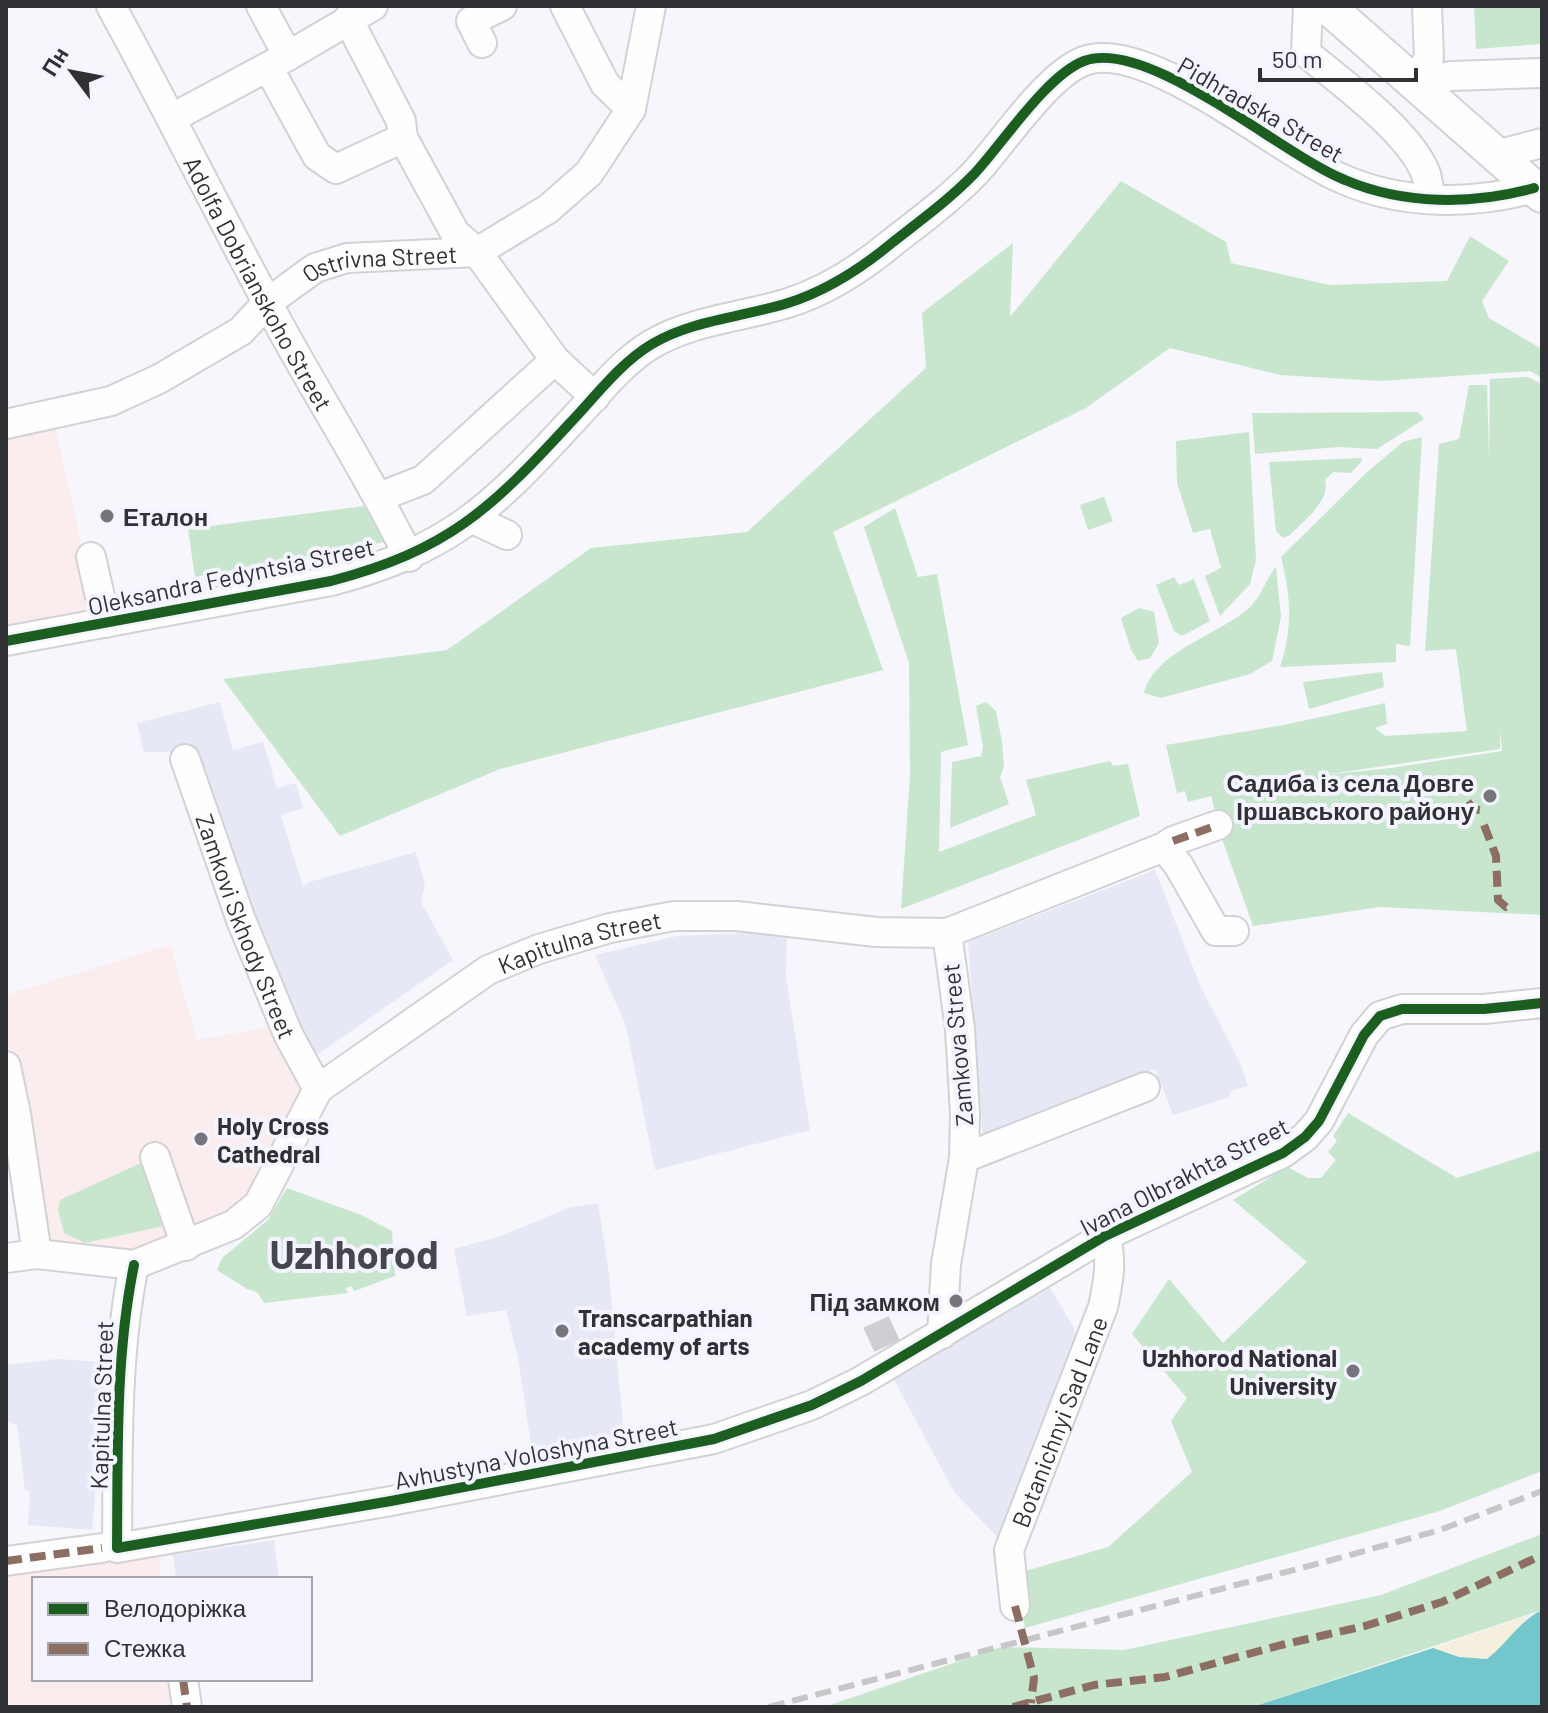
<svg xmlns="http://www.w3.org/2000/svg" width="1548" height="1713" font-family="Barlow,sans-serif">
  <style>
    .commercial { fill: #fbecee }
    .built { fill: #e7e8f5 }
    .green { fill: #c8e6cd; fill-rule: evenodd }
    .sand { fill: #f5f0de }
    .water { fill: #72c6cc }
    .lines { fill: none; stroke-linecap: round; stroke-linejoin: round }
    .minor-tunnel { stroke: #cecfd4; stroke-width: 28; stroke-dasharray: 28 14; stroke-linecap: butt }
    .minor-casing { stroke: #d2d2d6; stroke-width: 32 }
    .major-casing { stroke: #d2d2d6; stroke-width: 38 }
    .minor { stroke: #fefeff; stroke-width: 28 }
    .major { stroke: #fefeff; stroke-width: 34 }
    .rail { stroke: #c7c7c8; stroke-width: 6; stroke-dasharray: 16 8; stroke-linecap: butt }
    .quiet { stroke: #8d6e63; stroke-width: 8; stroke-dasharray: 16 8; stroke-linecap: butt }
    .cycleway-casing { stroke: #f3f4ff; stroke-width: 15 }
    .cycleway { stroke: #1b5e20; stroke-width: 10 }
    .poi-dot { fill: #75767b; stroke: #f3f4ff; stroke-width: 3 }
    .labels { text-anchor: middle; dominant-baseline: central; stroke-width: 8; stroke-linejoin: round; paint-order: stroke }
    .street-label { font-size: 24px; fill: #303135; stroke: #f3f4ff }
    .poi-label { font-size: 24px; font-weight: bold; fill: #303135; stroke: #f3f4ff; text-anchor: start }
    .town-label { font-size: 40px; font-weight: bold; fill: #45464f; stroke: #f3f4ff }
  </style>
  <rect width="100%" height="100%" fill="#f6f6fc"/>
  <path class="commercial" d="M54,422l44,195 -92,18v-205z
    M170,945l27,95 79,-14 34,60 -67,123 -107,41 -43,4 -50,-7 -37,-217v-35z
    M158,1546l3,33h-127v100h138l3,28h-169v-139z"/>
  <path class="built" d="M220,702l13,48 30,-8 14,46 19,-5 7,25 -22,7 22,72 6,-5 107,-30 9,33 -4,17 32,58 -146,102 -123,-307 -13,-3h-27l-7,-29z
    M1155,870l45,115 40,78 8,23 -19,6 1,5 -57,18 -18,-46 -172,70 -15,-197z
    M740,933l47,1 -1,43 24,153 -155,40 -29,-144 -31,-71 82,-19z
    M598,1203l11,70 15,162 -92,16 -14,-93 -12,-48 -39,6 -13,-67 50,-14 64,-27z
    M1046,1281l27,45 8,29 -81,185 -46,-48 -62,-116z
    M57,1359l48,3 -7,88 5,1 -3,33h-4l-4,46 -64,-5 2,-33 -5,-2 -8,-65 -11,-3v-57z
    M274,1540l5,39h-103l-3,-24z"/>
  <path class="green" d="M1474,6h68v38l-66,5z
    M1121,181l105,61 5,21 99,22 117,-4 23,-45 39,25 -27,40 7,17 53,31v29l-12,-7 -151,10 -99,-6 -110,-27 -84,60 -253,124 50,138 -383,99 -160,67 -117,-157 224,-29 144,-102 156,-16 179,-164 -4,-55 91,-70 -3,74z
    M1528,377l14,7v531l-162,-8 -127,19 -31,-87 -11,-43 -23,6 -3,-11 -8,2 -11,-48 118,-20 101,-22 2,21 -12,4 10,8 82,-5 -11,-82 -31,2 14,-207 20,-5 10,-54h18l2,73 1,-79zM1500,730l2,21 -111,17 -68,7 177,-26z
    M1418,412l6,7 -47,30 -39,-2 -83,7 -3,-41z
    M1249,432l7,128 -6,24 -30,32 -15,-40 16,-8 -11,-39 -17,4 -16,-50 -1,-42z
    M1422,437l-12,209 -14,-2v18l-116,5c13,-39 11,-70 1,-110l85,-84 37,-31z
    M1361,458l1,3 -11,12 -18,-1 -8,8c6,21 -22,41 -35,55l-7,3 -7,-7 -7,-69z
    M1104,497l9,24 -25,9 -8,-25z
    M364,506l17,17 4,19 -190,35 -7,-48z
    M895,508l23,69 19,-3 31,171 -27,7 -2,100 97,-37 -10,-35 84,-19 3,5 15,-2 12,52 -239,93 9,-134 -1,-112 -45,-136z
    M1276,567l5,50 -9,44 -22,13 -89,24 -17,-5c10,-41 76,-59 105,-85 11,-10 17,-29 27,-41z
    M1174,577l5,8 15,-6 16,42 -28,15 -8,-5 -18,-46z
    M1139,608l15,4 5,31 -9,15 -12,3 -7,-11 -10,-32z
    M1382,672l2,15 -75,22 -6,-27z
    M986,702l10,9 6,31 2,25 -4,10 9,27 -59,24 2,-66 29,-6 2,-9 -7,-41z
    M1348,1113l109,65 85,-28v321l-102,40 -415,117 -4,-23 1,-33 86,-25 84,-75 -21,-51 16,-23 -55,-64 37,-55 54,64 84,-81 -74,-62 54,-33 21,11h13l15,-18 -8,-8 9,-11 -4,-5z
    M143,1162l21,64 -79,17 -21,-10 -6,-23 2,-10z
    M287,1188l74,27 31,16 3,45 -41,15 -2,-5 -6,2 2,5 -84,10 -7,-11 -10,-3 -30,-19 5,-12 46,-38z
    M1542,1534v76l-290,97h-428l177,-60 123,3 257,-55z"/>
  <path class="sand" d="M1530,1615l-27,32 -16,12 -28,-2 -26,-9z"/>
  <path class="water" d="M1542,1610v97h-290l181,-59 26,9 28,2c20,-15 33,-39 55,-49z"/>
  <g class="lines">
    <path class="minor-tunnel" d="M876,1322l11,24"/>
    <g class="minor-casing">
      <g id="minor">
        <path id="s1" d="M111,6c54,98 103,198 156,296 45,86 99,167 142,255"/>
        <path d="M261,6l27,50"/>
        <path d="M565,6l40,78 26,25"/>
        <path d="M1308,6l-2,47c35,29 104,79 120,121 2,8 3,17 5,25"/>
        <path d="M348,19l53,102 2,17 52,95 22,19 78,108 40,37"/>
        <path d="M482,43l-11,-22 31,-15"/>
        <path d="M268,67l49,89 19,13 67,-31"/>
        <path d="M1414,83l37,-7 91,-3"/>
        <path d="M1414,83l15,-25 -2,-52"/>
        <path d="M172,118l116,-62 85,-50"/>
        <path d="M1496,155l46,-12"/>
        <path id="s2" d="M6,424l105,-23 48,-22 82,-48 26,-28 48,-35 32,-10 130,-6 71,-43 41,-36 42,-64 20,-103"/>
        <path d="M379,497l44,-17 132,-120"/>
        <path d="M473,519l34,16"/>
        <path d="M91,557l15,66"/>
        <path d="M6,641l325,-60c117,-31 159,-71 239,-158 25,-26 50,-60 82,-79 41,-24 91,-27 136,-41 38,-12 75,-36 105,-61 28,-22 57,-43 82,-69 27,-29 72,-98 109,-112 64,-24 198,94 261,119 59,25 128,25 189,8"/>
        <path id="s3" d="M185,759l56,161 47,114 30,55"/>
        <path d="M1164,847l15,19 37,65h18"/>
        <path d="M6,1066l10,48 21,140"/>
        <path d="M155,1157l31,89"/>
        <path d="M964,1158l181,-71"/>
        <path id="s4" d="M6,1258l31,-4 97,11 99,-40 25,-20 60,-116 170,-119 51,-21 71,-21 64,-12h63l139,16 71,1 217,-86 9,-6 45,-16"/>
        <path d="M134,1265c-19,93 -16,188 -17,283l274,-47 323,-62 98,-34 49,-24 244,-145 178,-83 22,-16 14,-16 45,-86 16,-19 22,-7h82l58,-6"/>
        <path d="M942,1334l4,-70 18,-106 1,-44 -5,-85 -13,-96"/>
        <path d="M6,1561l96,-13"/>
        <path id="s5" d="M1015,1606l-6,-56 94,-243c5,-24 10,-46 2,-71"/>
        <path d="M183,1679l4,28"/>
      </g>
    </g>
    <g class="major-casing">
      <path id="major" d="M1327,6l215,189"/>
    </g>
    <use href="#minor" class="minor"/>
    <use href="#major" class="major"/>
    <path class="rail" d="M769,1707l559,-146 112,-31 102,-39"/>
    <path class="quiet" d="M1473,780l-7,12v7l7,10 14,2
      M1484,825l12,31 2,44 8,7 5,-2
      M1173,841l45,-16
      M6,1561l96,-13
      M1015,1606l19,72 -3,25
      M183,1679l4,28
      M1013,1707l81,-22 71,-8 116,-32 84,-19 77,-24 100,-47"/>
    <g class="cycleway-casing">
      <path id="cycleway" d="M6,641l325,-60c117,-31 159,-71 239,-158 25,-26 50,-60 82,-79 41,-24 91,-27 136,-41 38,-12 75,-36 105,-61 28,-22 57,-43 82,-69 27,-29 72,-98 109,-112 64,-24 198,94 261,119 59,25 128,25 189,8
        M134,1265c-19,93 -16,188 -17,283l274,-47 323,-62 98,-34 49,-24 244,-145 178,-83 22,-16 14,-16 45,-86 16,-19 22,-7h82l58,-6"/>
    </g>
    <use href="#cycleway" class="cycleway"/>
  </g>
  <g class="poi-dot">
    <circle cx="107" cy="516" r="8"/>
    <circle cx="1490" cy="796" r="8"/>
    <circle cx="201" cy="1139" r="8"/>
    <circle cx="956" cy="1301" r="8"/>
    <circle cx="562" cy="1331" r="8"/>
    <circle cx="1353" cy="1371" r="8"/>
  </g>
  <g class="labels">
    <g class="street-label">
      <text transform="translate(1261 109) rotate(30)">Pidhradska Street</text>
      <text stroke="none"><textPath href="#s2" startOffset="418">Ostrivna Street</textPath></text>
      <text stroke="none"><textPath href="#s1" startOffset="314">Adolfa Dobrianskoho Street</textPath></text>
      <text transform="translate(231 576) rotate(-12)">Oleksandra Fedyntsia Street</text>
      <text stroke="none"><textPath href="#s3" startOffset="178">Zamkovi Skhody Street</textPath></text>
      <text stroke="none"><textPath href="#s4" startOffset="702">Kapitulna Street</textPath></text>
      <text transform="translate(957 1045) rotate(-95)">Zamkova Street</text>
      <text transform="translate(1184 1176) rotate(-27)">Ivana Olbrakhta Street</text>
      <text transform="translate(101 1405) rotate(-88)">Kapitulna Street</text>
      <text stroke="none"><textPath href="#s5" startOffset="194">Botanichnyi Sad Lane</textPath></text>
      <text transform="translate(536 1453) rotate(-11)">Avhustyna Voloshyna Street</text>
    </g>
    <g class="poi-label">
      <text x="123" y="516">Еталон</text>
      <text x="1474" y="782" text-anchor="end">Садиба із села Довге<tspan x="1474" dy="28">Іршавського району</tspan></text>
      <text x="217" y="1125">Holy Cross<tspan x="217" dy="28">Cathedral</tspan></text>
      <text x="940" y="1301" text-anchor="end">Під замком</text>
      <text x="578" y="1317">Transcarpathian<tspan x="578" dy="28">academy of arts</tspan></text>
      <text x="1337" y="1357" text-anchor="end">Uzhhorod National<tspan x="1337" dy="28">University</tspan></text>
    </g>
    <g class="town-label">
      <text x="354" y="1253">Uzhhorod</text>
    </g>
  </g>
  <rect width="1548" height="1713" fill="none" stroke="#303135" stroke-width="16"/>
  <rect x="32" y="1577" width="280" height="104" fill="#f3f4ff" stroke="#a5a6ae" stroke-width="2"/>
  <rect x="48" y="1603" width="40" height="12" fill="#1b5e20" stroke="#a5a6ae" stroke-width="2"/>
  <text x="104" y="1617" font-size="24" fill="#303135">Велодоріжка</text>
  <rect x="48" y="1643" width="40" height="12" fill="#8d6e63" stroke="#a5a6ae" stroke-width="2"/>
  <text x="104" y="1657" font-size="24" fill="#303135">Стежка</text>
  <g transform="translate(72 72) rotate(302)" stroke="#f3f4ff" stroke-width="6" paint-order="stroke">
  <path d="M0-6L14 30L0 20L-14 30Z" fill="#303135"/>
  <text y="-12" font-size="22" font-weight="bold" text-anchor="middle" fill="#303135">Пн</text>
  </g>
  <path d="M1260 68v12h156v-12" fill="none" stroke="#303135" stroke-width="4"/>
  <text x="1272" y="68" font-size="24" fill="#303135" stroke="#f3f4ff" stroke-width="6" paint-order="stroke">50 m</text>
</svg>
